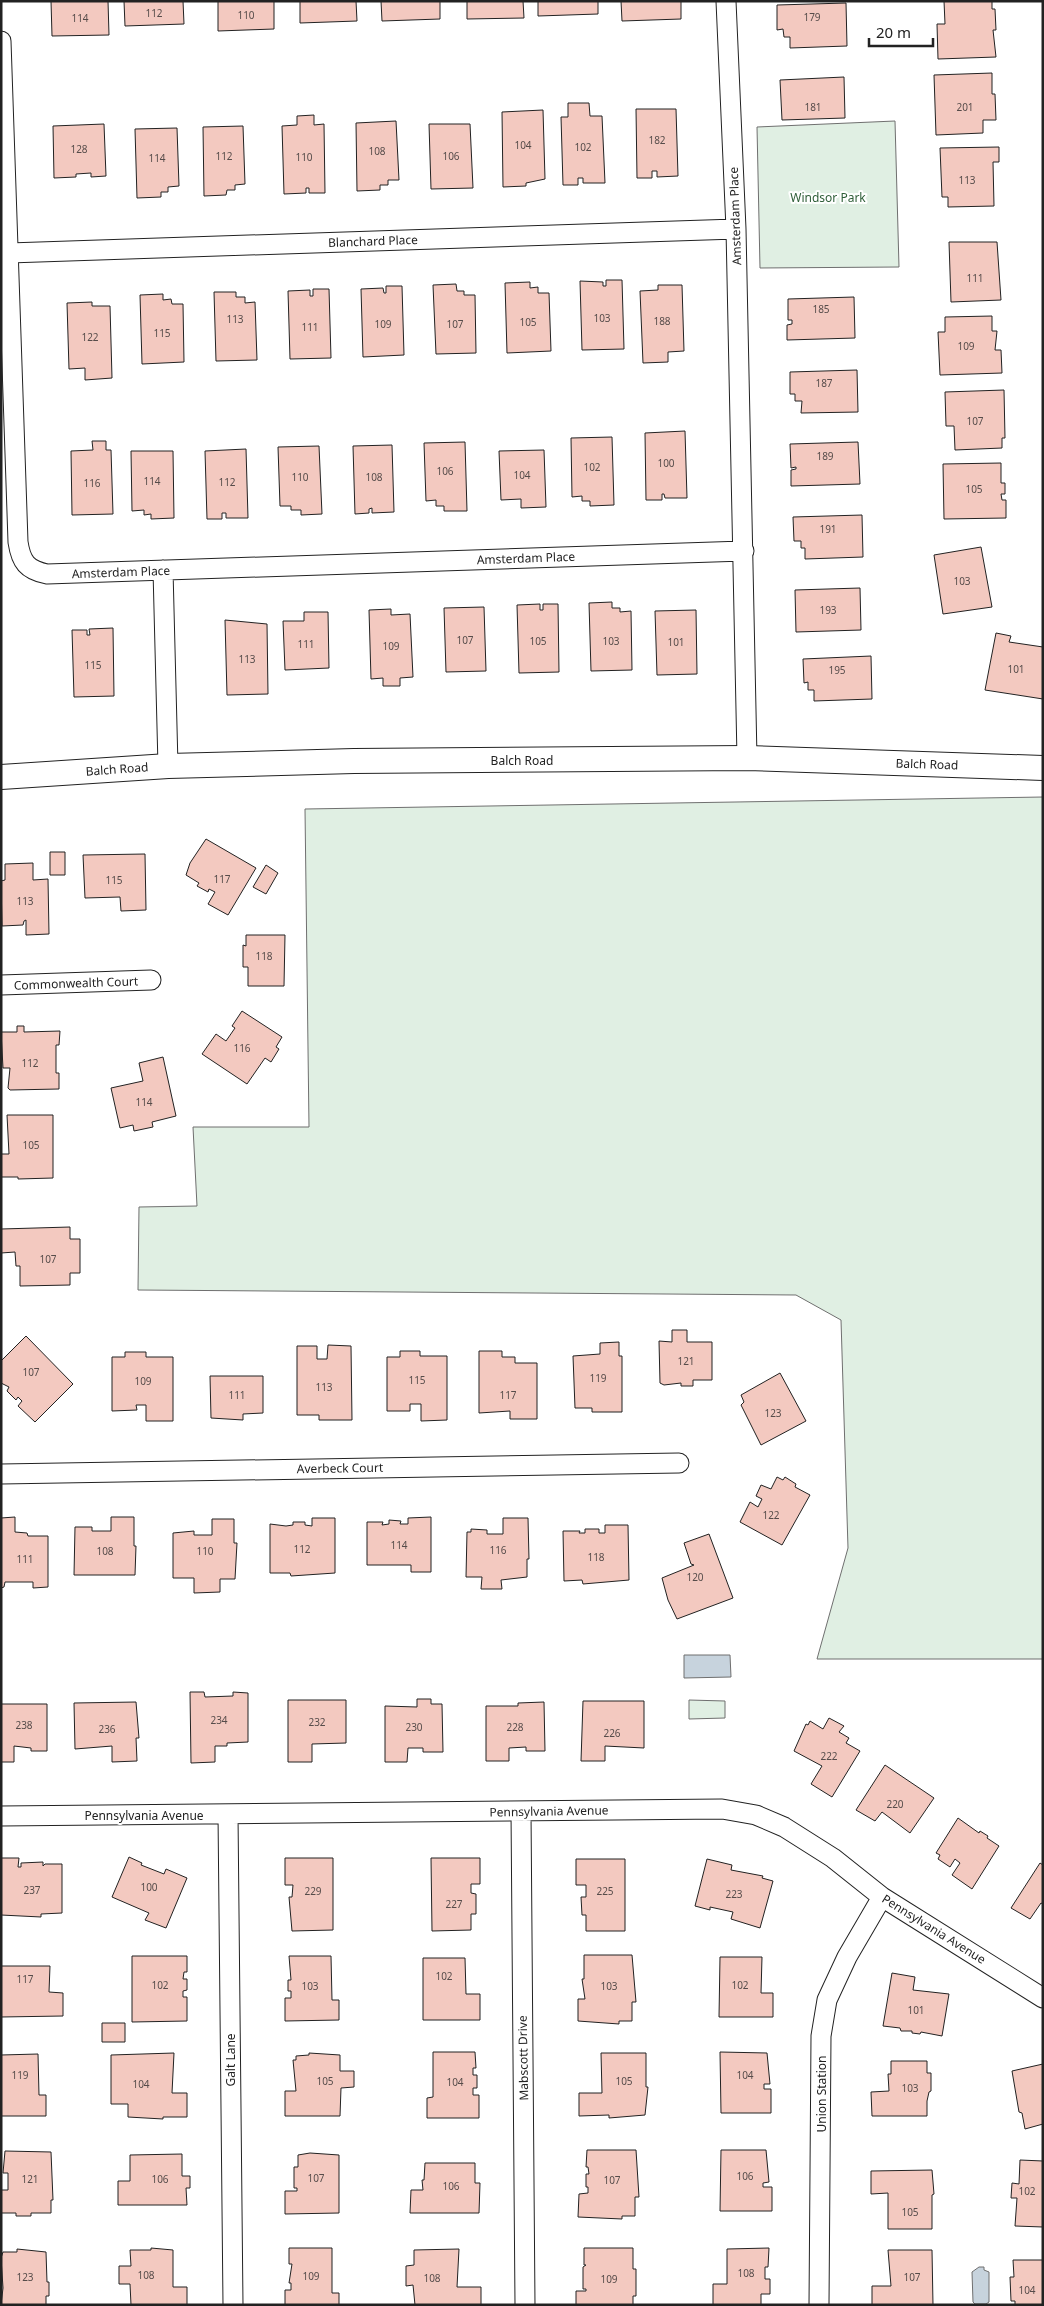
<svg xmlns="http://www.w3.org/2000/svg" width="1044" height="2306" font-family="'Noto Sans',sans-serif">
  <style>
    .green { fill: #e0efe3; stroke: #6f6f6f }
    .water { fill: #c7d3dd; stroke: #6f6f6f }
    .building { fill: #f3c9c0; stroke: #222 }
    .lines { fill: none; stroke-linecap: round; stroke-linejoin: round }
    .minor-casing { stroke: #222; stroke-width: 21 }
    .tertiary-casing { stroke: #222; stroke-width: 26 }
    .minor { stroke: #fff; stroke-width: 19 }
    .tertiary { stroke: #fff; stroke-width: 24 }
    .labels { text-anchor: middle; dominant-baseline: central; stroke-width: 4; stroke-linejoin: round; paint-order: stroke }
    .number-label { font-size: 10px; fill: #564c4a }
    .park-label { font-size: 12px; fill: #2f5e38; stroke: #fff }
    .street-label { font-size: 12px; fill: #222; stroke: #fff }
  </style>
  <rect width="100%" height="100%" fill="#fff"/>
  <path class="green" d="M895,121l4,146 -139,1 -3,-141z
    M1043,797v862h-226l31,-111 -7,-228 -45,-25 -658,-5 1,-83 58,-1 -4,-79h116l-4,-318z
    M689,1700l36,1v17l-36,1z"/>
  <path class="water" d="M684,1655h46l1,22 -47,1z
    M979,2267h5v3l5,2v30l-3,2h-11l-2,-2 -1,-30z"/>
  <path class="building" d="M51,1h57l1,34 -57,1z
    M124,1h59l1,23 -59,2z
    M218,1h56v28l-56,2z
    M300,1h56l1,20 -57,2z
    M381,1h59v18l-58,2z
    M467,1h56l1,17 -57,1z
    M538,1h60v13l-60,2z
    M621,1h60v18l-59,2z
    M944,1h48v8h3l1,21h-3l3,27 -58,2 -1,-35h8z
    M846,3l1,43 -57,2v-11h-6l-1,-8 -6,1v-25z
    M992,73v21h3l1,26h-13v13l-47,2 -2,-60z
    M844,77l1,41 -63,2 -2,-40z
    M568,103h21l1,13h12l3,67h-22v-5h-5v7h-15l-2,-68h7z
    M636,109h40l2,67 -21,1v-6h-5v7h-15z
    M543,110l2,69 -19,4v3l-23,1 -1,-75z
    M314,115v10l10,-1 1,69h-16v-5h-3v5l-22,1 -2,-68 15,-1v-9z
    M396,121l3,59h-11v5h-8v5l-23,1 -1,-68z
    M104,124l2,52 -15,1v-4l-15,1v3l-22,1 -1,-52z
    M429,124h41l3,64 -42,1z
    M243,126l2,58 -10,1v5h-8l-1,5 -22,1 -1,-69z
    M177,128l2,58 -11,1v5h-7v5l-24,1 -2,-69z
    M999,147v15h-6l1,44 -46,1v-10h-6l-2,-49z
    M949,242h48l4,58 -50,2z
    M606,280h16l2,69 -42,1 -2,-69 23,1v4h3z
    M530,282v6l8,-1v6h11l2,58 -44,2 -2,-70z
    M456,284l1,7h7v4h11l1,58 -40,1 -3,-69z
    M658,285h24l2,66 -16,1v10l-25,1 -3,-72 18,-1z
    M386,286h16l2,69 -41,2 -2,-68 22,-1 1,5h2z
    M313,289h16l2,69 -41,1 -2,-68 22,-1v6h3z
    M214,292h22v5h9v6l10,-1 2,58 -41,1z
    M163,294v6l8,-1 1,5h11l1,58 -42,2 -2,-69z
    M854,297l1,41 -68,2v-15l5,-1v-4h-4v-21z
    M92,302v4h18l2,72 -27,2v-12l-16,1 -2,-66z
    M992,316v15h5l-2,19h6l1,23 -62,2 -2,-43h7v-15z
    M857,370l1,42 -57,1 1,-12h-7v-7h-5v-22z
    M1004,390l1,48h-3v10l-47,2 -1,-24h-8l-1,-34z
    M685,431l2,67h-22l-1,-4h-2v6h-16l-1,-67z
    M612,437l2,68 -24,1v-5h-8v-5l-10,1 -1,-59z
    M92,441h14v9h5l2,64 -41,1 -1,-64 22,-1z
    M465,442l2,69h-23v-5h-8v-6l-10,1 -2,-58z
    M858,442l2,42 -69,2v-16l5,-1v-2l-5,1 -1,-24z
    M392,445l2,67 -22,1v-5l-3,1v4l-14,1 -2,-68z
    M319,446l3,68 -21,1v-5h-10v-4h-11l-2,-59z
    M246,449l2,69h-22v-5h-4v6h-15l-2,-68z
    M544,450l2,57 -25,1v-9l-20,1 -2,-49z
    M131,451h42l1,67 -23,1v-5l-7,1v-5l-12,1z
    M1001,463v20h4v11h-4l1,6h4v18l-62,1 -1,-55z
    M862,515l1,42 -58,2v-11h-4v-7h-7l-1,-24z
    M981,547l11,60 -49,7 -9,-59z
    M860,588l1,42 -65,2 -1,-42z
    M612,602v6h8v4l11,-1 1,59 -41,1 -2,-68z
    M540,604v6h3v-6h15l1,68 -40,1 -2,-68z
    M484,607l2,64 -40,1 -2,-64z
    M391,609v6l19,-1 3,63 -13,1v8h-17v-8l-12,1 -2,-69z
    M696,610l1,64 -40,1 -2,-64z
    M304,612h24l1,56 -44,2 -2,-49h21z
    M225,620l42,4 1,70 -41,1z
    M113,628l1,68 -40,1 -2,-67h15v5h3l-1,-6z
    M996,633l15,3 -2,6 34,5v52l-58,-9z
    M871,656l1,43 -58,2v-11h-6v-8l-4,1 -1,-24z
    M206,839l50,29 -28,47 -20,-11 7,-12 -6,-3 -1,3 -11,-6 2,-3 -13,-8 4,-12z
    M50,852h15v23h-15z
    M145,854l1,56 -25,1 -1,-14 -35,1 -2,-43z
    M33,863v17l15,-1 1,55 -23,1v-15l-2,1 -1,4 -21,1 -1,-45 4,-1v-16z
    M266,865l12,8 -12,21 -13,-7z
    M246,935h39l-1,51h-36v-19h-5v-22l3,1z
    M242,1011l40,26 -6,10 3,2 -8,13 -6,-4 -18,26 -45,-30 14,-20 10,7 9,-13 -3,-2z
    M17,1026h7v6l36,-1 -1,14h-3v28h3v16l-49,1 -2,-2 2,-20h-7l-2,-36h16z
    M163,1057l13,59 -24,6 1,5 -19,4 -1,-6 -13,3 -9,-40 32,-7 -4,-18z
    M7,1115h46v63l-35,1v-2h-17v-23h8z
    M70,1227v12h10v34h-10v12l-50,1v-20h-4l-1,-14 -14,1v-24z
    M672,1330h15v12h25v38h-19v6h-12v-3l-17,2 -4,-2 -1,-42 13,1z
    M26,1336l47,48 -38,38 -17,-16 4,-5 -4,-4 -2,3 -9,-9 2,-4 -8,-4v-22z
    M619,1342v14h3v56h-30v-4h-17l-2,-52 27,-2v-11z
    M328,1345l23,1 1,74h-33v-5h-22v-69h20v13h10z
    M400,1351h20v5h27v64l-26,1v-17h-11v7h-23v-54h13z
    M479,1351h23v6h13v6h22v56h-27v-8l-31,2z
    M125,1352h21v5h27v64h-27v-16h-10l1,5 -25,1v-54h13z
    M780,1373l26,48 -45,24 -20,-40 3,-3 -3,-7z
    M210,1376h53v37l-20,1v6l-32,-2z
    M777,1477l6,3 2,-3 11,7 -1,3 15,8 -28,50 -42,-23 10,-20 8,5 4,-8 -6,-3 5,-11 10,4z
    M15,1517v15l12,1 1,3h20v51l-15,1v-6h-28l-1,5 -3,1v-70z
    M111,1517h23v29h2l-1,29h-61l1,-48h17v4h19z
    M431,1517v55h-20v-7h-44v-43h16l-1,3 7,-1v-4l12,1 -1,3h8v-6z
    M312,1518h23v55l-44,3 -1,-3h-20v-49l16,2 7,-1v-3h12v3l7,1z
    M503,1518h25l1,41h-2v18l-26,3 1,9h-21l1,-12h-16l1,-45h4v-3l16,1v4h16z
    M212,1519h22v24h3l-2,36h-15v13l-26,1v-15h-21v-45l21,-2v4h18z
    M605,1525h23l1,55 -46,4 -1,-4 -18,1 -1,-50h17l-1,2h6v-4h14v4h6z
    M709,1534l24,64 -56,21 -9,-19 -6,-22 32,-13 -3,-1 -7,-21z
    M190,1692h14l1,5 28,-1v-4l15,1v49l-21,1v3h-12v16l-24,1z
    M417,1699h14v5h11l1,48h-20v-4h-15l-1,14h-22v-56l32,1z
    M288,1700h58v43l-34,1v18h-24z
    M583,1701h61v47l-39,-2v15h-24z
    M136,1702l3,36h-3l1,23 -25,1v-16l-37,3 -1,-46z
    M544,1702l1,49h-19v-4l-17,1v13h-23v-55h32v-3z
    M1,1704h46v47h-16v-3l-17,-2v16h-13z
    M829,1718l15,8 -5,6 10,6 -3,5 14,8 -28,46 -21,-13 11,-18 -28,-15 12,-27 2,1 2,-4 13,8z
    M885,1765l49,33 -24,35 -28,-21 -7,9 -19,-11z
    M958,1818l21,15 1,-2 8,5 -1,2 12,8 -27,43 -20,-14 8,-12 -5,-4 -5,8 -12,-8 2,-4 -4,-2z
    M129,1857l13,6 -1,2 23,9 2,-5 21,9 -21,50 -21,-8 4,-7 -37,-16z
    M1,1858h18l-1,9h3v-4l22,-1v4l2,-2h17v49l-21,1v3l-40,-2z
    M285,1858h48v72l-41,1 -3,-34h3l1,-12h-8z
    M431,1858h49v26h-9v9l5,1v20h-5v16l-39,1z
    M576,1859h49v72h-39v-16h-4l-1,-18h5v-12h-10z
    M707,1859l25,6 -1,5 32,6 -1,2 11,3 -13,47 -29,-9 2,-7 -23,-5v3l-15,-4z
    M1040,1863l3,2v39l-2,-1 -11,16 -19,-11z
    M584,1955h48l4,47h-4v19h-13v3l-41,-3v-22h7l-3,-20h2z
    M132,1956h55v16h-3l-1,7h4v11l-4,1v6h4v24l-55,1z
    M289,1956h42l1,44h7v20l-54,1v-23h6v-7h-3v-11h3z
    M720,1957h42l-1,36h12v24h-54z
    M423,1958h42l1,36h14v26h-57z
    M1,1966h49l-1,26 14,1v23l-62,1z
    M892,1973l23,4 -2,13 36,4 -7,42 -21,-4 -1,2 -8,-1v-2h-11l-1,-3 -17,-2z
    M102,2023h23v19h-23z
    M433,2052h42l1,16h-3v7h4v13h-4v7h6v23h-52v-20l6,-1z
    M720,2052l47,1 3,31h-6v5h7v24h-50z
    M174,2053l-2,40h15v24h-24v2l-35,-2v-13h-17v-49z
    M309,2053l31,2v16h14v16l-13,1 -1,28h-55v-25h11l-3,-31h3v-4l13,-1z
    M601,2053h45v34h2l-3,28 -36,3v-3l-30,1v-23h23z
    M38,2054l1,41h7v21h-45v-61z
    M891,2061h36v12h4v18l-2,1 -2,9v15h-55l-1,-24 18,-1 -1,-17h3z
    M1043,2064v60l-18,5 -3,-16 -3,-1 -7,-41z
    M587,2150h49l3,47h-4v19h-13v3l-44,-2 1,-23 9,-1v-6h-2v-13h3l-1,-7h-2z
    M721,2150h45l3,32 -6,1v4h9v24h-52z
    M5,2151l46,1 2,48h-2v13h-20v3h-15v-3h-15v-23h7v-17h-5z
    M310,2153l29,2v58l-54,1v-23h12v-3h-3v-21h4v-12z
    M182,2154v22h8v12h-4l1,17h-69v-24h12v-26z
    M1020,2160l23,1v66l-28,-1 2,-28h-6l1,-15 7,1z
    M425,2163h50v20h5l-1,30h-69l1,-23h12l-1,-10h2z
    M932,2170l2,24 -2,1v34h-44v-36l-17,1v-23z
    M151,2248l22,2v37h14v18h-56l-1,-21h-11v-18h12l-1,-16h21z
    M289,2248h43v45h7v12h-54v-15h6v-7h-2l3,-19h-3z
    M584,2248h49v21h3v27h-3v9h-57v-14h10v-2h-3v-22l3,-2h-2z
    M769,2248l-1,19h-3v12h5v15h-9v11h-48v-21h14v-35z
    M17,2249l29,3 1,30h2v14h-3v9h-45l2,-17 -2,-30 2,-6h14z
    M459,2249l-2,38h24v18h-66l-2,-20 -7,1v-20l8,-1v-15z
    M888,2250h44l1,55h-61v-19h19z
    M1013,2260h30v45h-28v-4h-4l-1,-24h4z"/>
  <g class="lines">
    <g class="minor-casing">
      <path id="minor" d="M726,1l10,228 11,529
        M1,41l17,501c3,20 9,28 29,32l697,-23
        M9,253l727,-24
        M163,570l5,196
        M1,985l150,-5
        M1,1474l678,-11
        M521,1811l4,494
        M228,1814l5,491
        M1,1816l721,-7 34,6 28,12 49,31 49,39 161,101
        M819,2305l2,-269 6,-36 20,-43 35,-60"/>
    </g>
    <g class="tertiary-casing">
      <path id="tertiary" d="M1,777l167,-11 186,-5 393,-3 296,10"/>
    </g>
    <use href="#minor" class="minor"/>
    <use href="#tertiary" class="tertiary"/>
  </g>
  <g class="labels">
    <g class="number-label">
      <text x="154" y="13">112</text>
      <text x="246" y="15">110</text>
      <text x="812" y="17">179</text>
      <text x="80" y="18">114</text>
      <text x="813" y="107">181</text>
      <text x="965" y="107">201</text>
      <text x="657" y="140">182</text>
      <text x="523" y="145">104</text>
      <text x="583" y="147">102</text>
      <text x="79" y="149">128</text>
      <text x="377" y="151">108</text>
      <text x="224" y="156">112</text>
      <text x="451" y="156">106</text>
      <text x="304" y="157">110</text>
      <text x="157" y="158">114</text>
      <text x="967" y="180">113</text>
      <text x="975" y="278">111</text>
      <text x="821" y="309">185</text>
      <text x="602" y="318">103</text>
      <text x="235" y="319">113</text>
      <text x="662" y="321">188</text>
      <text x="528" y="322">105</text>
      <text x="383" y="324">109</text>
      <text x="455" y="324">107</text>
      <text x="310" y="327">111</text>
      <text x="162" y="333">115</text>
      <text x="90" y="337">122</text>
      <text x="966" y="346">109</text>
      <text x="824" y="383">187</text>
      <text x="975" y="421">107</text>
      <text x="825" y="456">189</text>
      <text x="666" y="463">100</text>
      <text x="592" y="467">102</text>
      <text x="445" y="471">106</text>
      <text x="522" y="475">104</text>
      <text x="300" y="477">110</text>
      <text x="374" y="477">108</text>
      <text x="152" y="481">114</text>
      <text x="227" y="482">112</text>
      <text x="92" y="483">116</text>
      <text x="974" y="489">105</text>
      <text x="828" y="529">191</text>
      <text x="962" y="581">103</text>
      <text x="828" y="610">193</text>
      <text x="465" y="640">107</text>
      <text x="538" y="641">105</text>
      <text x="611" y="641">103</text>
      <text x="676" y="642">101</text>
      <text x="306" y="644">111</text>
      <text x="391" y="646">109</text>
      <text x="247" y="659">113</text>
      <text x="93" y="665">115</text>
      <text x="1016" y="669">101</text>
      <text x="837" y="670">195</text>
      <text x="222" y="879">117</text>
      <text x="114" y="880">115</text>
      <text x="25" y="901">113</text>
      <text x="264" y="956">118</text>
      <text x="242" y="1048">116</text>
      <text x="30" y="1063">112</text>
      <text x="144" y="1102">114</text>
      <text x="31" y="1145">105</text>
      <text x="48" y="1259">107</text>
      <text x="686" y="1361">121</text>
      <text x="31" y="1372">107</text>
      <text x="598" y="1378">119</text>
      <text x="417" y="1380">115</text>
      <text x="143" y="1381">109</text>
      <text x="324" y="1387">113</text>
      <text x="237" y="1395">111</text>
      <text x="508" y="1395">117</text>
      <text x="773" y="1413">123</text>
      <text x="771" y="1515">122</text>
      <text x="399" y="1545">114</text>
      <text x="302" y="1549">112</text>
      <text x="498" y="1550">116</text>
      <text x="105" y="1551">108</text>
      <text x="205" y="1551">110</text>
      <text x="596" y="1557">118</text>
      <text x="25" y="1559">111</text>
      <text x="695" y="1577">120</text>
      <text x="219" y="1720">234</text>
      <text x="317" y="1722">232</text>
      <text x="24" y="1725">238</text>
      <text x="414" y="1727">230</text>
      <text x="515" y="1727">228</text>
      <text x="107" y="1729">236</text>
      <text x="612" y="1733">226</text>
      <text x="829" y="1756">222</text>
      <text x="895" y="1804">220</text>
      <text x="149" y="1887">100</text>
      <text x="32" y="1890">237</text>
      <text x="313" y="1891">229</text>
      <text x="605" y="1891">225</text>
      <text x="734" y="1894">223</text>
      <text x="454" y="1904">227</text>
      <text x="444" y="1976">102</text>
      <text x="25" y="1979">117</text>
      <text x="160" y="1985">102</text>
      <text x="740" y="1985">102</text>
      <text x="310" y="1986">103</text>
      <text x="609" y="1986">103</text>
      <text x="916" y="2010">101</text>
      <text x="20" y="2075">119</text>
      <text x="745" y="2075">104</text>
      <text x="325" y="2081">105</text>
      <text x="624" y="2081">105</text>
      <text x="455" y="2082">104</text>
      <text x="141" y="2084">104</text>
      <text x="910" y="2088">103</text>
      <text x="745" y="2176">106</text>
      <text x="316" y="2178">107</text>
      <text x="30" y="2179">121</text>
      <text x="160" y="2179">106</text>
      <text x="612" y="2180">107</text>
      <text x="451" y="2186">106</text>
      <text x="1027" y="2191">102</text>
      <text x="910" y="2212">105</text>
      <text x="746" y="2273">108</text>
      <text x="146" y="2275">108</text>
      <text x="311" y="2276">109</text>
      <text x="25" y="2277">123</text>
      <text x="912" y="2277">107</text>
      <text x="432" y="2278">108</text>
      <text x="609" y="2279">109</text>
      <text x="1027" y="2290">104</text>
    </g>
    <g class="park-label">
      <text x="828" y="197">Windsor Park</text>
    </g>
    <g class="street-label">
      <text transform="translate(735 216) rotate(-92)">Amsterdam Place</text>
      <text transform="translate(373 241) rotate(-2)">Blanchard Place</text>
      <text transform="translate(526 558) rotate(-2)">Amsterdam Place</text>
      <text transform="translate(121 572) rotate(-2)">Amsterdam Place</text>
      <text x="522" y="760">Balch Road</text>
      <text transform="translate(927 764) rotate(2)">Balch Road</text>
      <text transform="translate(117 769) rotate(-4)">Balch Road</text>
      <text transform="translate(76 983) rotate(-2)">Commonwealth Court</text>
      <text transform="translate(340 1468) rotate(-1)">Averbeck Court</text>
      <text transform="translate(549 1811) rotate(-1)">Pennsylvania Avenue</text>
      <text x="144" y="1815">Pennsylvania Avenue</text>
      <text transform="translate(934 1929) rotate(32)">Pennsylvania Avenue</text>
      <text transform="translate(523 2058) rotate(-91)">Mabscott Drive</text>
      <text transform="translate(230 2060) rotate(-90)">Galt Lane</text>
      <text transform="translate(821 2094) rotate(-90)">Union Station</text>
    </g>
  </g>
  <rect width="1044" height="2306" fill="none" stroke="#222222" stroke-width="5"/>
  <path d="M869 38v8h64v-8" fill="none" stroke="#222222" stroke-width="2.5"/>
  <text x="876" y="38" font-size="15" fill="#222222" stroke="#ffffff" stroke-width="4" paint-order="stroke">20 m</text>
</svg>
